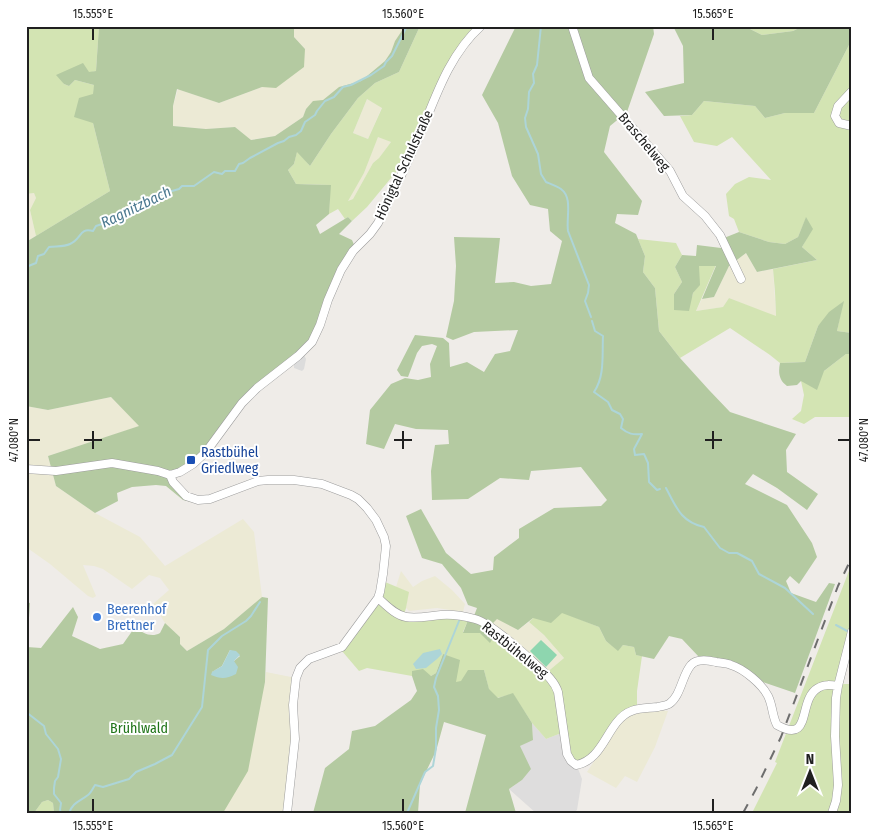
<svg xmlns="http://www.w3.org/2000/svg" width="878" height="839" font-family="'Fira Sans Condensed',sans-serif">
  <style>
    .residential { fill: #dedddd }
    .farmland { fill: #ecead5 }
    .grass { fill: #d3e4b3; fill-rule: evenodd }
    .forest { fill: #b4caa1; fill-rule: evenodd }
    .pitch { fill: #8ed6af }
    .parking { fill: #dcdcdc }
    .water { fill: #add5d8 }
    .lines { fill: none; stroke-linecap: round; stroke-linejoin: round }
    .stream { stroke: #add5d8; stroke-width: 2 }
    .minor-casing { stroke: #9d9d9d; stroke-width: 9 }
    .minor { stroke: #fff; stroke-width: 8 }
    .rail { stroke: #6e6e6e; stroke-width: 2; stroke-dasharray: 10 10; stroke-linecap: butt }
    .ticks { fill: none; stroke: #202020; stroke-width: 2 }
    .transit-dot { fill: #1a4fb4; stroke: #fff; stroke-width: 2 }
    .shop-dot { fill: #3f7fe0; stroke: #fff; stroke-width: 2 }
    .labels { text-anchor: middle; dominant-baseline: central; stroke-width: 4; stroke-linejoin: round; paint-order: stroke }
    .street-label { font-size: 14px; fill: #202020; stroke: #fff }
    .transit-label { font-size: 14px; fill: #164399; stroke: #fff; text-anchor: start }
    .shop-label { font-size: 14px; fill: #366cbe; stroke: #fff; text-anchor: start }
    .park-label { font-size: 14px; fill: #1f7418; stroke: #fff }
    .water-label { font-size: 15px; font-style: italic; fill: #4c7990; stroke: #fff }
    .neatline { fill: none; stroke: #202020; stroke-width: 2 }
    .ticks-label { font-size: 12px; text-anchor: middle; fill: #202020 }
  </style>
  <rect width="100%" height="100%" fill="#efece8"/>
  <path class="residential" d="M532,723l14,16 18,-7 18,47 -5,31 -4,3h-37l-27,-24 13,-9 -2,-34 13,-7z"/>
  <path class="farmland" d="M294,26h111l-10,15 -4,11 -6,9 -24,20 -22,6 -16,13 -17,9 -3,8 -28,19 -25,4 -15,-13 -29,2 -34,-3 1,-20 5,-17 41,14 43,-16h14l29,-38 -11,-12z
    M367,99l15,8 -14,32 -15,-6z
    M378,136l13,6 -12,16 -6,5 -20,36 -6,2 17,-28z
    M34,193l2,5 -6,12 6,26 -10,6v-48z
    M746,253l11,19 16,-3 3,48 -47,-19 -6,9 -27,4 6,-12 12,-2 15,-31z
    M111,397l29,29 -92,30 8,30 39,27 45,24 25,29 78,-47 11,13 8,65 -38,32 -37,22 -7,-7v-7l-15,-14 -12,-19 16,-14 -9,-12 -11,-3 -17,14 -29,-20 -9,-3 -11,-1 13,31 -3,2 -5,-2 -38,-32 -24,-17v-141l22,4z
    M401,571l12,16 9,-6 13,-5 17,14 13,14 -2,8 -26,-4 -28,3 -3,-3 2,-16 -12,-5z
    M497,618l21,12 11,-8 15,13 20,23 -19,16 -56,-47z
    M266,672l30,6 -1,61 -8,74h-64l6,-12 36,-119z
    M658,710l10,1 -13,36 -18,35 -12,-6 -9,12 -29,-16 35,-53 7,-5z"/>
  <path class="grass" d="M26,26h73l-3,45 -34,9 2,4 5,2 6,-6 19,5 -1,38 17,68 -74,45 -6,-26 6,-12 -2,-5 -8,1z
    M420,26h61l-24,29 -58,116 -3,1 -29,35 -15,14 -4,-4 -3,2 -7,-10 -9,5 1,-29 -34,-1 -8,-14 6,-6 3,-13 13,15 21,-32 27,-36 17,-15 24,-11zM367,99l15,9 -14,31 -15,-6zM378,137l13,5 -12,16 -6,5 -20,36 -5,2 16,-28z
    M744,26h59l-10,5 -31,4z
    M852,35v298l-15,-2 6,-29 -25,24 -13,36 -25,1 -10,-8 -40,-27 -50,30 -21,-27 -4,-43 -12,-16 2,-16 -7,-17 38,4 6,12 -7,12 7,15 -8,12 18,3 1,-4 6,-8v-19l17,-1 -20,46 27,-4 6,-9 47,18 -1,-24 -2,-23 44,-9 -15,-13 10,-18 -6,-11 -8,19 -13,7 -16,-2 -30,-10 -5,-13 -5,-3 -3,-22 9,-10 14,-7 22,3 -39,-43 -15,9 -23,-4 -14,-26 12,-1 12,-14 51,5 10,12 20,-5h29l35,-68z
    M846,354h6v63h-37l-11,7 -12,-5 9,-8 3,-16 -3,-14 23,-10z
    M852,563v79l-9,42h9v129h-94l-5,-2 24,-48 -2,-1z
    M385,582l24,10 -3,16 -3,10 39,-3 26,5 -5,12 32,2 50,40 19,-16 -20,-23 -15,-13 4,-4 29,-6 37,15 7,14 12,9 5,-5 11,2 2,8 6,1 -5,35v17l-10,5 -43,51 -13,-3 -7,-29 -18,7 -14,-16 -19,-29 -16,4 -8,-8 -5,-20 -24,12h-4l-13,-28 -7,19 -5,3 -19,-5v5l-45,-8 -8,3 -17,-20 9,-9 24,-36z
    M48,800l5,3 1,10h-20l8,-11z"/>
  <path class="forest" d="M99,26h195v11l11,12 -1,18 -28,21 -14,-1 -43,16 -42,-14 -4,17v20l33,3 29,-2 16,13 24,-4 28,-19 3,-8 7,-8 10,-1 16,-13 22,-6 24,-20 6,-9 4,-11 10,-15h15l-21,46 -24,11 -17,15 -27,36 -21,32 -13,-14 -3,12 -6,6 8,14 35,1 -2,29 -13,11 4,9 28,-17 4,4 -13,13 13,6 3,7 -31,57 -11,43 -29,24 -48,34 -34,47 -17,14 -17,8 28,29 -13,-3 -17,-14 -10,-1 -24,2 -15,6 1,8 -23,12 -39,-27 -8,-30 91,-30 -28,-29 -63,13 -22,-4v-164l84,-51 -17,-68 -19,-6 5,-19 14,-4 1,-9 -19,-5 -6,6 -5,-2 -8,-9 27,-12 6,9 7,-1z
    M516,26h137l1,8 -27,78 -17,14 -6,26 38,49 -4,14 -21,-1 -2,9 21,11 9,22 -2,16 12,16 4,43 21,27 29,32 21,22 66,22 -10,16 1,22 31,22 -11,16 -30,-22 -24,-14 -8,10 42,21 25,38 5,14 -18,27 -9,-8 -4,5 5,12 25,9 13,-19 6,1 -40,109 -35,-12 -10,-9 -51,-15 -17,-18 -13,-3 -15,23 -18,-4 -2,-8 -11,-2 -5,6 -12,-10 -7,-14 -37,-14 -11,10 -18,-5 -15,12 -21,-11 -9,9 7,6 -5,9 -10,-10h-17l5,-13 6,-4 3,-8 -9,-3 -7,-17 -19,-24 -20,-6 -16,-42 15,-7 25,44 25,21 22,-4 1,-13 25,-19v-9l35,-21 47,-2 6,-6 -26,-33 -50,4 -2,9 -29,-2 -32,21 -36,1 -1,-29 4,-26 14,-1 -1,-14 -32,-1 -21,-5 -11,25 -18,-5 4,-34 21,-26 14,-6 13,2 13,-3 -1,-13 7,-18 -5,-2 -10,2 -5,7 -9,24 -7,-1 -4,-6 18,-35 28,3 6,5 1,24 17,-5 17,10 11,-18 15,-3 8,-21 -44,2 -21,8 -7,-3 8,-36 2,-35 -2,-29 46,1 -5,45 19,-1 17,4 20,-2 11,-43 -12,-10 -2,-22 -18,-4 -18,-29 -14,-53 -16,-28z
    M673,26h71l18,9 31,-4 10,-5h49v9l-3,10 -35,68h-29l-20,5 -10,-12 -51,-5 -12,14 -28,1 -19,-24 39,-9 -1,-37z
    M806,217l7,12 -11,18 15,13 -60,12 -11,-19 -17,13 -15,31 -12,2 14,-33h-17l1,19 -7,8 -4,18 -15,-1v-16l8,-12 -7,-15 7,-12 14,1 1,-11 24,3 3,-10 15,-6 30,10 16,2 13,-7z
    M844,301l-7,30 15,2v21h-6l-22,17 -7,19 -16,-9 -4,4 -10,1c-8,-6 -9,-13 -7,-23l25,-1 13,-36 11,-14z
    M262,597l6,1 -3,84 -17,89 -25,42h-169l-1,-10 -5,-3 -6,2 -8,11h-8v-211l4,1 -3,44 14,1 32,-41 5,10 -6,19 28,13 23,-5 12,-17c8,6 16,11 25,6l5,-10 15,14v7l7,7 37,-22zM230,650l10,6 -6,5 -22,11 10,-6z
    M443,654l17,6 -4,22 5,-1 7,-11h16l5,19 9,9 15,-5 19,30 1,17 -13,6 11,23 -9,11 -13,9 7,24h-51l21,-78 -42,-13 -8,29 -16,33 -2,29h-105l12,-45 24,-19 3,-18 23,-5 36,-26 6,-9 -5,-15v-5l11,-2 8,7 5,-3z"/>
  <path class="pitch" d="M541,640l16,15 -11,12 -16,-16z"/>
  <path class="parking" d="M304,355l2,4 -2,10 -2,2 -8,-3v-5z"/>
  <path class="water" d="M440,649l2,5 -5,5 -11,9 -10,1 -3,-5 10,-11z
    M230,650l6,1 4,4 -6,6 4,6 -2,7c-10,5 -15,5 -25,1l1,-3 10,-6z"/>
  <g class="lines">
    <path class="stream" d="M541,26l-4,39 -4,9 1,9 -5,9 -1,17 -3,9 1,9 12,27 3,20 5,8c5,2 11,4 15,7 12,9 5,28 7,42l21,54 -1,8 -3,8 6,16
      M26,267l10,-4 2,-7 6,-2 5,-7c7,-1 15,0 21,-3 12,-5 9,-17 23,-13l3,-5 18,-6 5,-7 11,-4 9,-1 12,-11 9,-1 12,-5 7,-2 3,-3h12l20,-14 8,2 3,-3h10l4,-7 4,-1 7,-5 28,-15 6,-2 5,-4 7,-2 5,-4 4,-9 10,-7 2,-4 8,-10 9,-4 9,-10 8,-2 20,-10 13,-9 2,-4 6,-6 15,-30
      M592,321l3,10 8,5c-1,19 2,40 -9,56l14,10 4,8 8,4 3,5 -2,9c7,6 12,7 21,6l-8,15 1,6 9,-1 4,9 1,19 8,8 3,-1
      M666,488c10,19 15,34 38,39l16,21 9,5h8l15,8 7,13 26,14 28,26
      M836,625l13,7
      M26,712l18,14 2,8 12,15 3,10 -3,18 -3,4 -1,7v6l7,9 -1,7 1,3
      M69,813c4,-11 10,-11 19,-18 3,-2 5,-7 7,-10l8,2 26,-8 7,-7 19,-8 17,-9 30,-48 6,-57 14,-14 24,-15 5,-5 9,-14
      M407,813l18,-41 8,-6 3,-18v-20l3,-18 -1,-14 -4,-9 2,-9 23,-57"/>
    <g class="minor-casing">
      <path id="minor" d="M572,26l17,52 81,93 13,25 22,20 15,19 21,44
        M852,91l-14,15 -3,10 4,7 13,3
        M26,469l30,2 56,-8 46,8 12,4 10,-3 13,-8 13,-12 36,-49 15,-15 41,-32 14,-14 8,-17 8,-25 13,-30 12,-19 17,-17 8,-11c16,-32 32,-65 46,-98 14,-35 28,-73 57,-99
        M170,475l3,7 13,14 12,4 12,-1 48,-18 10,-1h26l28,4 29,11 7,4 9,9 9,12 8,17 2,9 -3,28 -3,18 -2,6 -36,49 -33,12 -9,9 -4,10 -3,27 2,34 -8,74
        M378,598c8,7 17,17 28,19 12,2 23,-1 35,-2 11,-1 23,1 34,4 15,4 44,30 56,41 10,10 23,19 27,32l9,62 4,7 5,4c22,-4 28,-27 41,-43 12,-15 24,-13 41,-15 4,-1 7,-1 11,-3 12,-8 13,-29 22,-39 6,-7 17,-5 25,-3 5,1 11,1 15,3 13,4 31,19 37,31 5,10 4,20 9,29 36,20 20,-25 41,-37 6,-4 13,-3 20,-2
        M832,813l4,-12 2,-16 -3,-49 1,-38 2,-12 14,-55"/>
    </g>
    <use href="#minor" class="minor"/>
    <path class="rail" d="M743,813l13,-24 25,-52 57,-151 14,-29"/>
  </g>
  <path class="ticks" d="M93,28v12M403,28v12M713,28v12M93,431v18M403,431v18M713,431v18M28,440h12M84,440h18M394,440h18M705,440h17M838,440h12M93,799v13M403,799v13M713,799v13"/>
  <rect class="transit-dot" x="186" y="455" width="10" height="10" rx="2.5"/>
  <circle class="shop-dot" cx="97" cy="617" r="5"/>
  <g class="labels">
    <g class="street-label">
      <text transform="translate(644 142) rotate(50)">Braschelweg</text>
      <text transform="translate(404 165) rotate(-65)">Hönigtal Schulstraße</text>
      <text transform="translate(515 650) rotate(39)">Rastbühelweg</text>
    </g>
    <g class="transit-label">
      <text x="201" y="452">Rastbühel<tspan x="201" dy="16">Griedlweg</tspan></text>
    </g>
    <g class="shop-label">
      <text x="107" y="609">Beerenhof<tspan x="107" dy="16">Brettner</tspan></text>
    </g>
    <g class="park-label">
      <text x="139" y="728">Brühlwald</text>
    </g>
    <g class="water-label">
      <text transform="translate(136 207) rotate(-26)">Ragnitzbach</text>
    </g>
  </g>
  <rect width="878" height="839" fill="none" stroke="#ffffff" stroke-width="55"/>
  <g transform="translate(810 772)" stroke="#ffffff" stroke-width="4" paint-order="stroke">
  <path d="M0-4L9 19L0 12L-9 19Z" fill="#202020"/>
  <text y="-8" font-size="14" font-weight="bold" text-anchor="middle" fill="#202020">N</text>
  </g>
  <rect x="28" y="28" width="822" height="784" class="neatline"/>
  <g class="ticks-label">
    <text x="93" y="18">15.555°E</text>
    <text x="403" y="18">15.560°E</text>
    <text x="713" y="18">15.565°E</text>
    <text transform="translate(14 440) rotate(-90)" y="4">47.080°N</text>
    <text transform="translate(864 440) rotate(-90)" y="4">47.080°N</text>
    <text x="93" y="830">15.555°E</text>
    <text x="403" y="830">15.560°E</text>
    <text x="713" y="830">15.565°E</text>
  </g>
</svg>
